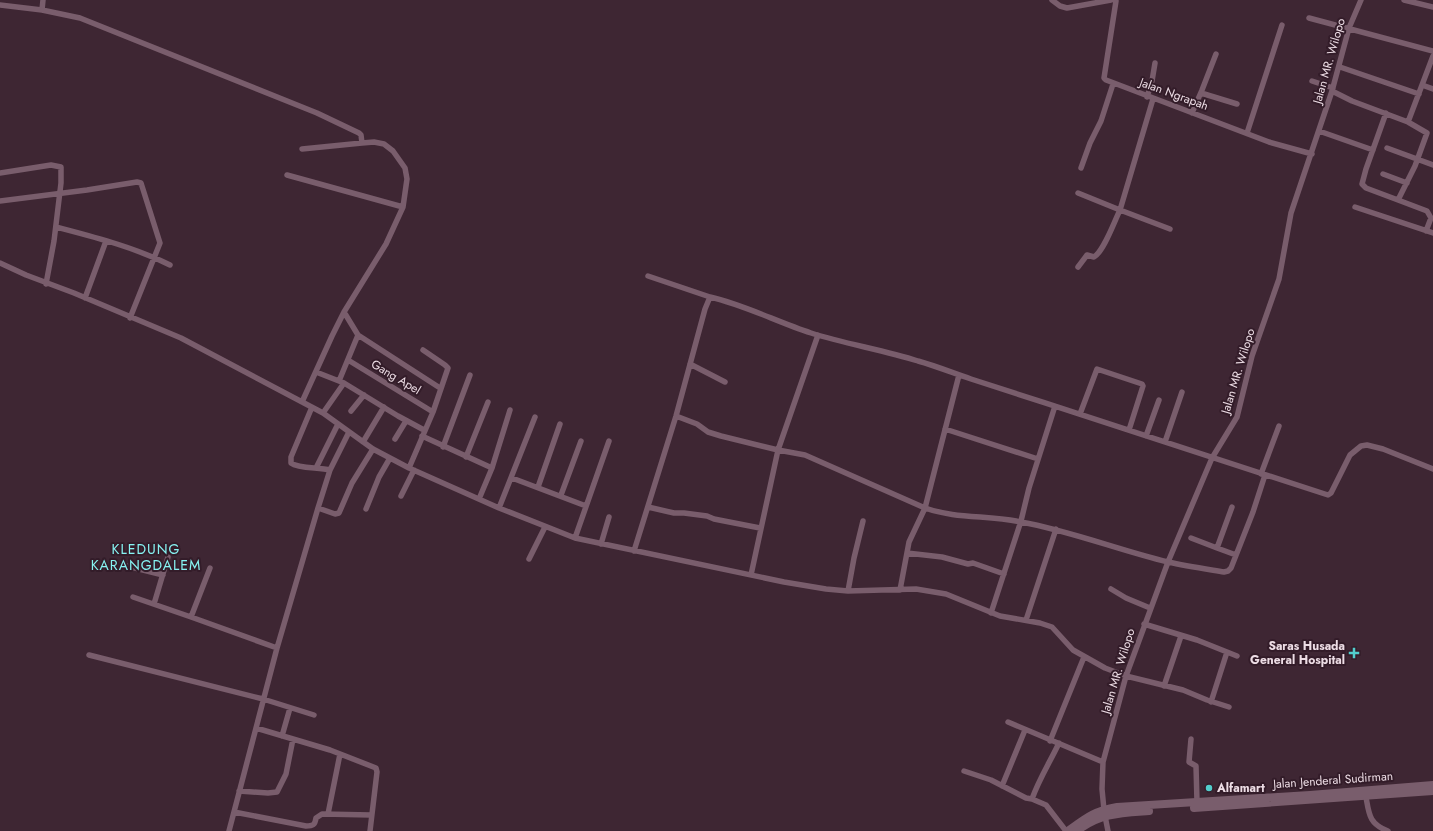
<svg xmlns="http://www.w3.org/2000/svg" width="1433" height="831" font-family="Jost,sans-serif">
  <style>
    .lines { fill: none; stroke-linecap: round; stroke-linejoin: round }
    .minor { stroke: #795d6c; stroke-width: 5.5 }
    .secondary { stroke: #795d6c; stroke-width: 8 }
    .poi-dot { fill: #52cdcc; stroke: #331c29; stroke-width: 1.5 }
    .labels { text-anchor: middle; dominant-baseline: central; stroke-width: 4; stroke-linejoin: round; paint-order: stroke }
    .street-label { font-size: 12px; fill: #eddde5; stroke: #331c29 }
    .poi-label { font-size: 12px; font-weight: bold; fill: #eddde5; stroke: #331c29; text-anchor: end }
    .quarter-label { font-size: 14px; letter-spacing: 1px; fill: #87f3f2; stroke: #331c29 }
  </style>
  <rect width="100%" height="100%" fill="#3e2633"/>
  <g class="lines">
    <path class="minor" d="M1052,0l8,6 7,2 44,-8
      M1114,0l2,1 -12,77 2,2 163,62 43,12
      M1404,0l29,7
      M0,5l42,5 38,8 237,95 42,20 2,2 1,8
      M42,10l1,-10
      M1309,18l124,33
      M1340,67l79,27
      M1312,81l21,7
      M1422,85l11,4
      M1332,91l20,10 56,21
      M1201,93l36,11
      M1147,97l5,-16 3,-18
      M1192,113l10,-23 14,-36
      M1386,113l-20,56 -4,15 4,4 32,12
      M1319,131l54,19
      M1247,133l35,-108
      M1387,148l46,17
      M302,149l60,-6 12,-1 10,2 9,7 12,17 2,11 -4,28
      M1081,168l9,-25 11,-22 12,-37
      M0,173l51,-8 10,2v16l-7,58 -8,43
      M1383,174l24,9
      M287,175l116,32 -17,37 -42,68 -12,24 -30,66
      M1078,193l42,17 33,-111
      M0,201l87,-11 50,-8 4,1 19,60 -30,75
      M1355,207l78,26
      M56,227c38,10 78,20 114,38
      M1426,231l5,-13 -4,-7 -29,-11 17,-34 12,-33 -19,-11 25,-66
      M0,263l26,12 48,18 107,45 142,75 50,36 36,19 90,40 76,30 209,44 42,7 22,2 68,-2 30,5 54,22 40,7 12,4 21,23 32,18 21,8 57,14 24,10 22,7
      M1078,267l9,-12 7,2c10,-6 20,-35 26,-47l50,19
      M648,276l62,21
      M85,298l21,-57
      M344,312l14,23 82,53
      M348,360l85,52
      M690,364l35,18
      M316,372l28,11 54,33 26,14
      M339,381l19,-46
      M312,407l-21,50v6c8,6 28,4 39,7
      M351,411l13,-16
      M323,413l21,-30
      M1080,414l17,-45 45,15 1,2 -14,44
      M676,416l21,8 11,8 13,4 57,14 27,5 120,53c31,11 64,7 96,14 50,9 97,28 147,40 18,4 38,7 56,10l4,-1 3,-3 22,-56 12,-37
      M945,429l93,30
      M422,436l70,32
      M1146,436l13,-36
      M395,439l11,-18
      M363,442l21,-35
      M1165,442l17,-50
      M443,447l27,-72
      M466,457l22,-55
      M316,468l22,-44
      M409,468l24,-56 15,-44 -3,-3 -22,-15
      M1261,474l18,-48
      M512,478l74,28
      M538,487l22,-63
      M561,495l20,-54
      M401,496l13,-26
      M479,499l13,-31 18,-58
      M648,507l26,6h10l23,3 7,3 46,9
      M318,508l17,6 4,-1 13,-30 21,-34
      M499,508l36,-91
      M366,509l13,-32 11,-19
      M575,538l34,-97
      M1191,538l26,10 15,-41
      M601,544l8,-27
      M1217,548l19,7
      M634,551l42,-135 29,-107 5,-12c35,8 67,25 101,36 35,11 72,17 107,28 18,5 35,12 53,18 119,38 237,78 357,116l3,-2 19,-38 11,-9 6,-1 16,4 50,20
      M907,553l35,4 26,7 5,-1 31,11
      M529,559l16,-32
      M123,565l40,10
      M751,575l27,-125 40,-115
      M1111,589l15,9 24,10
      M900,590l9,-48 16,-34 34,-133
      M848,591l6,-33 9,-37
      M133,597l58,20 86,31
      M154,604l14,-47
      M991,613l30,-92 8,-33 26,-82
      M191,617l19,-49
      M1026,620l30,-91
      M1144,624l53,16 40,16
      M89,655l174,44 51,16
      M1164,686l17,-50
      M1211,702l16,-50
      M1008,722l95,40
      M256,728l74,22 46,18 1,4 -7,59
      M282,736l8,-28
      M1191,739l-2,23 7,4 1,36
      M1050,741l34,-84
      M964,771l27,9 35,18 6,1 14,6 20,26
      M1002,786l23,-56
      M239,791l29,2 9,-1 9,-18 7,-35
      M1366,797c3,17 3,27 22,34
      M1032,799c7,-20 18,-37 27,-56
      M1104,810l-2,-21 1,-27 23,-86 42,-114 44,-104 25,-41 15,-61 27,-77 12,-66 41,-122 17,-63 12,-28
      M234,812l72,14c7,0 9,-1 10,-8l6,-4 49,1
      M328,814l12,-60
      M1105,816l3,15
      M229,831l48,-183 41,-140 12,-38 19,-38"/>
    <path class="secondary" d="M1194,808l239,-17
      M1068,831c18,-13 26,-20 49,-24l193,-12 123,-10
      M1077,831c23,-18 44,-18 72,-20"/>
  </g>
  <g class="poi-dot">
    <path d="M1352 647h4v4h4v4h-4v4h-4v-4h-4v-4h4z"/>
    <circle cx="1209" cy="788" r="4"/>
  </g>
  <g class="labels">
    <g class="street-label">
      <text transform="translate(1329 61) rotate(-74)">Jalan MR. Wilopo</text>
      <text transform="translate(1174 94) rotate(20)">Jalan Ngrapah</text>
      <text transform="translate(1238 371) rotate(-73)">Jalan MR. Wilopo</text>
      <text transform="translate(396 377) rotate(31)">Gang Apel</text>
      <text transform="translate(1118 671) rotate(-73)">Jalan MR. Wilopo</text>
      <text transform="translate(1333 780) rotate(-4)">Jalan Jenderal Sudirman</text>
    </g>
    <g class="poi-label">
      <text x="1345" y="646">Saras Husada<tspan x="1345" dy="14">General Hospital</tspan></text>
      <text x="1217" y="788" text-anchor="start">Alfamart</text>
    </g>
    <g class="quarter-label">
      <text x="146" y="549">KLEDUNG<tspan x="146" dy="16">KARANGDALEM</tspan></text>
    </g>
  </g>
</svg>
